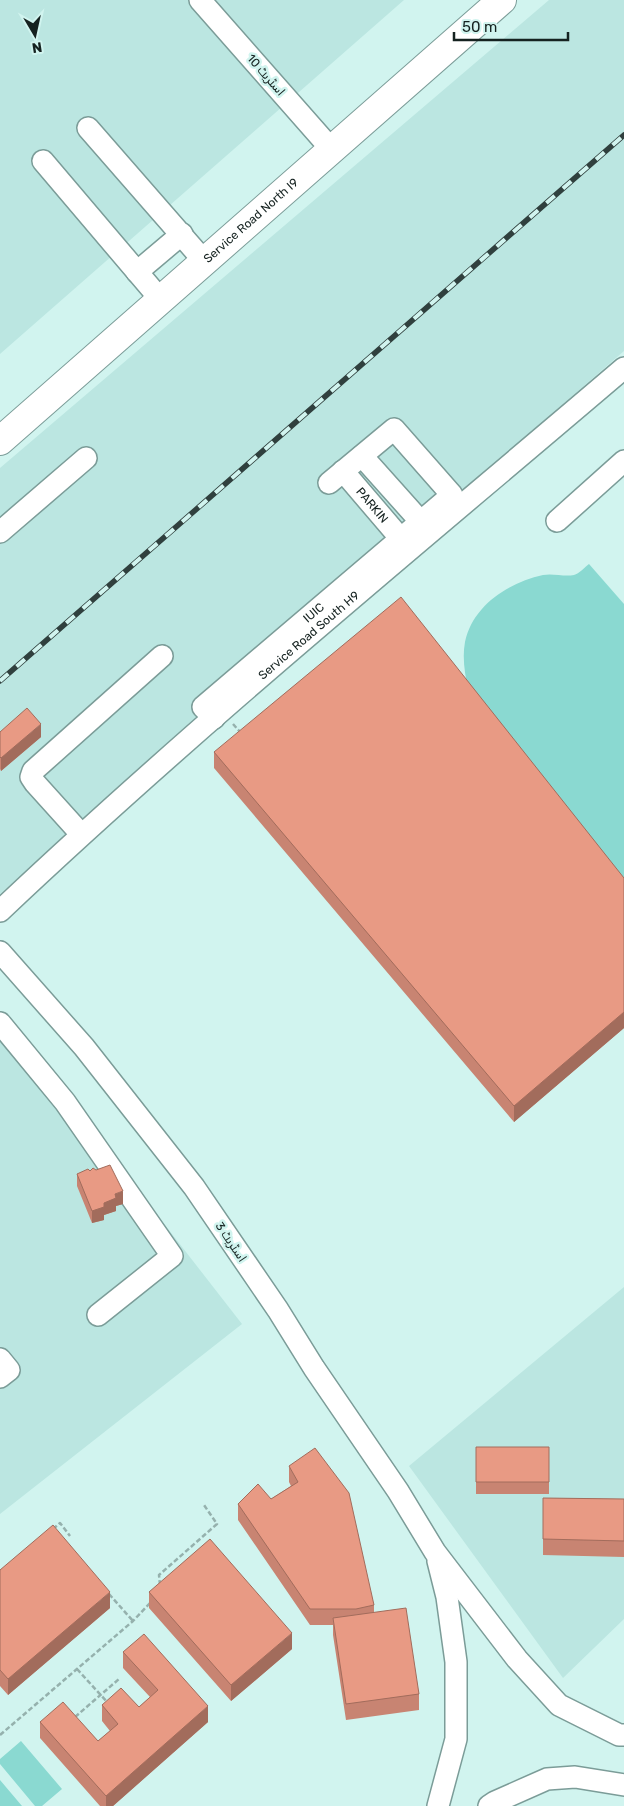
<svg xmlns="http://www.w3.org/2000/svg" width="624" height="1806" font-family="Rubik,Cairo,sans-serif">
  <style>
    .built { fill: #bbe6e1 }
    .green { fill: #8ad9d1 }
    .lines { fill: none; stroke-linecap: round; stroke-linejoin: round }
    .minor-casing { stroke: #7b9c98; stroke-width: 24 }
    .major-casing { stroke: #7b9c98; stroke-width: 30 }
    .path { stroke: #95b1ad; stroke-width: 2.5; stroke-dasharray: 5 2.5; stroke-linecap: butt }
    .minor { stroke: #fff; stroke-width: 21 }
    .major { stroke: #fff; stroke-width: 28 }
    .rail-casing { stroke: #30403e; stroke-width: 5.5 }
    .rail { stroke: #d1f4ef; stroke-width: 4; stroke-dasharray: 11; stroke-linecap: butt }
    .wall { fill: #c88472 }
    .shaded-wall { fill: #a26c5c }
    .building { fill: #e89a84; stroke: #a26c5c }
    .labels { text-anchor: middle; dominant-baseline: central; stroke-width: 5; stroke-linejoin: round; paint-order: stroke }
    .street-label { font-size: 12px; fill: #152220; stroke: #d1f4ef }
  </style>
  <rect width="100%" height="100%" fill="#d1f4ef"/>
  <path class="built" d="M0,0h404l-404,354z
    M549,0h75v351l-624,543v-426z
    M0,1013l242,311 -242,190z
    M624,1287v332l-61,59 -154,-212z"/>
  <path class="green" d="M589,564l35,40v280l-156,-195c-3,-15 -6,-31 -3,-47 8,-37 43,-59 78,-67 10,-2 21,2 31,0 5,-1 11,-8 15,-11z
    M21,1741l41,48 -20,17h-7l-35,-42v-5z
    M0,1780l22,26h-22z"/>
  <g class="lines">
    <g class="minor-casing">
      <g id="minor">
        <path d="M200,0l132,150"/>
        <path d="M88,128l116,133"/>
        <path d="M43,161l118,139"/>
        <path d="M137,272l45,-38"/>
        <path d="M362,456l59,66"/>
        <path id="s1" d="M343,471l58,68"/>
        <path d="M557,521l67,-60"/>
        <path d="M0,532l86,-74"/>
        <path id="s2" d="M214,718l-11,-11 249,-212 -58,-66 -65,54"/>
        <path d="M81,834l-46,-51 -4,-6 2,-6 129,-115"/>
        <path id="s3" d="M0,911c200,-189 414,-364 624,-543"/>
        <path d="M0,952l84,95 110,140 84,123 36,58 84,123 37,61 82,107 42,46 60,30h5"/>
        <path d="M0,1023l65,79 107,154 -74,59"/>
        <path d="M0,1359l9,11 -9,7"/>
        <path d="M438,1561l9,36 9,65v77l-18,67"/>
        <path d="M489,1806l6,-4 52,-23 28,-2 49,8"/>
      </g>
    </g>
    <g class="major-casing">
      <g id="major">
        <path id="s4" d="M0,441l502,-441"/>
      </g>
    </g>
    <path class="path" d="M233,724l8,9
      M53,1529l7,-6 10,13
      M160,1585l-1,-10 58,-51 -13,-19
      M109,1594l24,27
      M77,1669l31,34
      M75,1717l44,-38
      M0,1735l133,-114 17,-18"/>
    <use href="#minor" class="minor"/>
    <use href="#major" class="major"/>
    <g class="rail-casing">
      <path id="rail" d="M0,681l624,-546"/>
    </g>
    <use href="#rail" class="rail"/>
  </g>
  <path class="wall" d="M0,732l41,5 -40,34 -1,-2z
    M214,752l410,126v150l-110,94 -300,-354z
    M77,1174l46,30 -7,2v5l-12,4v5l-12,3 -15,-37z
    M476,1447h73v47h-73z
    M289,1466l85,139v8l45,81v16l-73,10 -13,-85v-10h-23l-72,-105v-16l33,-5 20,-13 -2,-4z
    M543,1498l81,1v58l-81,-2z
    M0,1570l110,38 -102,87 -8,-9z
    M149,1592l143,57 -61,52 -82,-93z
    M123,1652l85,70 -95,84h-13l-60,-68v-16l58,19 12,-10 -8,-10v-16l37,2 11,-10 -27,-29z"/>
  <path class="shaded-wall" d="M41,724v13l-40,34v-13z
    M624,1012v16l-110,94v-16z
    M123,1191v13l-7,2v5l-12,4v5l-12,3v-12l23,-17z
    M110,1592v16l-102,87v-16z
    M292,1633v16l-61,52v-16z
    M208,1706v16l-95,84h-7v-10z"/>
  <path class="building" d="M401,597l223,281v134l-110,94 -300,-354z
    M27,708l14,16 -40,34 -1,-1v-25z
    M110,1165l13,26 -8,3 1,4 -12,5v4l-12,4 -15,-37 11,-5 2,2 3,-3 3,2z
    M476,1447h73v35h-73z
    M315,1448l34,45 25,112 -18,4h-46l-72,-105 20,-20 13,15 27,-17 -9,-16z
    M543,1498l81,1v42l-81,-2z
    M53,1525l57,67 -102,87 -8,-9v-100z
    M210,1539l82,94 -61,52 -82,-93z
    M406,1608l13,86 -73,10 -13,-86z
    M144,1634l64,72 -102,90 -66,-74 23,-20 35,39 20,-17 -16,-19 19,-17 18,19 19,-17 -35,-38z"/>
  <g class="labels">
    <g class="street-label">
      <text transform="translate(266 75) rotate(49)">اسٹریٹ 10</text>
      <text stroke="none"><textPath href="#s4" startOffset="334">Service Road North I9</textPath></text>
      <text stroke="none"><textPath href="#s1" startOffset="45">PARKIN</textPath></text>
      <text stroke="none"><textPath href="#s2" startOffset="161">IUIC</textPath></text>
      <text stroke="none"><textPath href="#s3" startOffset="414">Service Road South H9</textPath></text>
      <text transform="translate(231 1242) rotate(56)">اسٹریٹ 3</text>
    </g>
  </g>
  <g transform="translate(35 35) rotate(171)" stroke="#d1f4ef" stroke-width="4" paint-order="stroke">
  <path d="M0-4L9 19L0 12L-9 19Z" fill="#152220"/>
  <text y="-8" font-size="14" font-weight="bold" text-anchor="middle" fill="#152220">N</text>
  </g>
  <path d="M454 32v8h114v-8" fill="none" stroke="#152220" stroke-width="2.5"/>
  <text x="462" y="32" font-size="15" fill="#152220" stroke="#d1f4ef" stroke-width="4" paint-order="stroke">50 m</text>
</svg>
